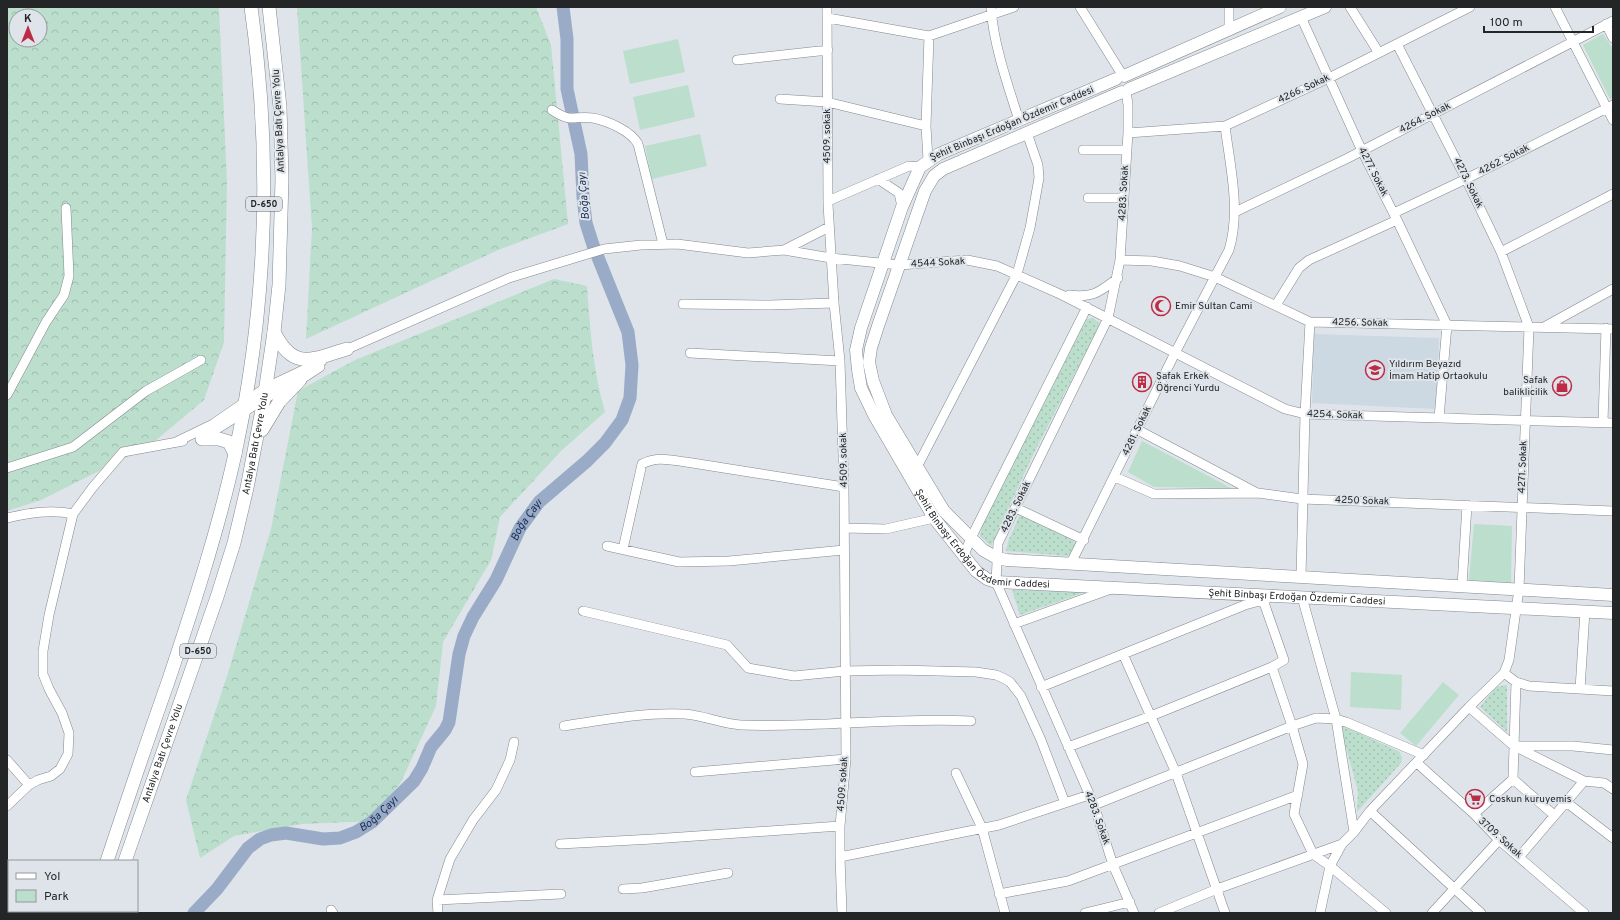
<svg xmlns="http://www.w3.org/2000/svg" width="1620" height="920" font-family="Overpass,sans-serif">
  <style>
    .built { fill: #ccd8e2 }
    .grass { fill: url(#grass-dots) }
    .forest { fill: url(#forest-crowns); fill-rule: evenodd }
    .park { fill: #bbdecd }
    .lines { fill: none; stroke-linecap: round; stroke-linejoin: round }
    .river { stroke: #99abc7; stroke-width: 13 }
    .minor-casing { stroke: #83888d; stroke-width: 10 }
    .major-casing { stroke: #83888d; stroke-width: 13 }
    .highway-casing { stroke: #83888d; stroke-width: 14 }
    .minor { stroke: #fff; stroke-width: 9 }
    .major { stroke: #fff; stroke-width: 12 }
    .highway { stroke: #fff; stroke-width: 13 }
    .labels { text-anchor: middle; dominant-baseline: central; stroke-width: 4; stroke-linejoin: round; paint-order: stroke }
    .shield { fill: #dee4e9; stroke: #5b5e61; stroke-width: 1 }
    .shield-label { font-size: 9px; font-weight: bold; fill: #232527 }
    .street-label { font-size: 10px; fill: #232527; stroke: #dee4e9 }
    .poi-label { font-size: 10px; fill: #232527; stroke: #dee4e9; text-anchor: start }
    .water-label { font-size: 11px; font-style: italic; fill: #142a51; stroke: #dee4e9 }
  </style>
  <defs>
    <pattern id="grass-dots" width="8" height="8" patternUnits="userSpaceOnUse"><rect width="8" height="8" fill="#bbdecd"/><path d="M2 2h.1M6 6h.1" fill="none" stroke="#a0beb0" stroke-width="1.8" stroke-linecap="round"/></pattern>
    <pattern id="forest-crowns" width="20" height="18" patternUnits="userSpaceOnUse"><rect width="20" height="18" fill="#bbdecd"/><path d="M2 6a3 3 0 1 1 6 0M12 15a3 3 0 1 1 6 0" fill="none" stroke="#a0beb0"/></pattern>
  </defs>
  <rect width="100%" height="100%" fill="#dee4e9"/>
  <path class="built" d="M1314,334l125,4 -3,71 -124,-6z"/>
  <path class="grass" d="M1093,318l7,6 -68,133 -41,89 -11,-10 2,-11 105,-206z
    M1020,514l54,27 2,4 -3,9 -4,2 -63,-5 2,-9z
    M1012,590l73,2 -65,23z
    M1507,685v47l-27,-25 16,-20z
    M1343,726l57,26 2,7 -1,4 -44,49 1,-21 -17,-61z"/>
  <path class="forest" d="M7,7h212l8,175 -3,160 -20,58 -55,46 -108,54 -34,11zM16,16h24v24h-24z
    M297,7h239l15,38 17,179 -70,26 -192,89 6,-111z
    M554,279l33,7c3,43 6,85 18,126l-44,39 -61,66 -9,43 -48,82 -7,64 -35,76 -28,39 -71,3 -68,12 -34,22 -14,-58 42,-127 43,-144 27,-138 57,-31z"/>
  <path class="park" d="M1603,34l10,15v48l-3,2 -27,-54z
    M678,39l7,33 -55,12 -7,-33z
    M688,85l7,32 -55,13 -7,-33z
    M700,134l7,32 -55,13 -7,-33z
    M1142,441l89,47 -77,-1 -26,-15z
    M1474,524l38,2 -1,57 -42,-3z
    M1351,672l51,3 -1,35 -51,-3z
    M1443,682l16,13 -43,51 -16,-13z"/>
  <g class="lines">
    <path class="river" id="s1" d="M194,913l23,-24 31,-41 12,-9 11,-4 15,-2 37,6 17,-1 16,-6 16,-10 42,-41 8,-13 9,-21 14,-17 4,-8 10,-68 5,-18 9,-19 23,-37 24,-52 19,-26 48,-41 18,-18 17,-23 8,-22 2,-33 -4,-33 -35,-87 -7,-22 -3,-26 -2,-43 -14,-65v-50l-4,-32"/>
    <g class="minor-casing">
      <path id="minor" d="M827,7l1,197 6,99 6,58 4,126 2,272 -6,67v31l2,56
        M991,7c2,36 17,79 28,113
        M1080,7l43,69
        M1350,7l29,46
        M1555,7l58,113
        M1301,17l61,134 35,69 50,105 -8,93
        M828,18l101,18 85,-29
        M1606,24l7,14
        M1229,31v-24
        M737,60l91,-10
        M1126,91l2,14v28l-8,127 -12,58 -110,225 -2,39 98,223 19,60 21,48
        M780,99l47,3 99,24
        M552,110c21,14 21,5 41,8 15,3 38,13 45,26l25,100
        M1128,133l97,-7 104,-48 141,-71
        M1083,150h43
        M928,160l-2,-34 3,-90
        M878,179l21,14 3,14
        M1088,198h36
        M828,201l81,-35 11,1
        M1235,212l113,-54 265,-137
        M1394,213l72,-34 147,-74
        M784,250l45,-23
        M1501,252l112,-58
        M1120,260l32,1 28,5 35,11 95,45 303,7
        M1069,295c25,3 30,-3 49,-17
        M683,304l87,1 64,-2
        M1276,305l23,-37 10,-8 88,-40
        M1546,326l67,-37
        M343,351l166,-73 95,-29 37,-4 36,-1 71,9 36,-3 47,8 68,7 68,-5 30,6 65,29 223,114 20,5 308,9
        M690,353l150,8
        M7,395l39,-73 18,-27 5,-19 -3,-68
        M1603,422l3,-94
        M1138,430l119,63
        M203,438l61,-39 36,-19 20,-13
        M178,441l35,-17 52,-36 57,-27
        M918,465l99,-191 13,-46 9,-50 -1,-13 -11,-32
        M7,468l66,-21 73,-56 55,-31
        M1115,477l39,17 104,-1 44,6 311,12
        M1016,508l68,32
        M7,518c22,-5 44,-9 66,-4
        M845,528l41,1 48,-11
        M607,546l72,16 50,-1 115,-11
        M623,549l19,-85c15,-8 28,-4 44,-2l158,25
        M964,555l7,-17 116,-231
        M1071,563l104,-210 54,-103c12,-40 1,-84 -4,-124
        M1301,577l4,-163 5,-92
        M1462,586l5,-81
        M1302,597l34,122 10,3 78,33
        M583,611l144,34 21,23 46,8 51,-5 53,-1 78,2 20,3 7,3 7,4 11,14 20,44 24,63
        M1014,624l97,-35
        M1123,654l53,119 49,140
        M1272,667l20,59 11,38 -9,50 19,40 17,12 56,47
        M1504,673l12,9 13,4 84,5
        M1041,687l204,-82 22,-6
        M1580,689l5,-78
        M1469,707l45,39 70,35 20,2 9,6
        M564,726c39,-6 80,-14 120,-12 19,1 38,10 57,11 77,3 154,-8 230,-4
        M1517,746h56l40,4
        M1068,747l83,-31 121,-49 12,-7 -21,-60
        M7,760l22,25
        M1417,763l57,51 25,26 85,73
        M695,772l151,-13
        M956,773l26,55 23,85
        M1513,779l41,36
        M1566,802l47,36
        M1094,805l198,-79 24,-8 20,1 18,113
        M7,806l22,-21 9,-5 13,-4 9,-7 8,-15 1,-21 -7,-20 -13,-24 -6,-15v-23l6,-36 24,-101 20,-27 30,-35 60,-11
        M1370,811l111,102
        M1474,814l39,-35 3,-97
        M560,844l93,-5 187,-13
        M1520,856l64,-75
        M840,857l159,-32 90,-30
        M623,889l19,-1 86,-15
        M999,894l69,-13 230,-86
        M437,900l124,-6
        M331,910l2,3
        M438,913l-1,-13 13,-41 23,-39 23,-30 14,-30 4,-18
        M1085,913l45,-11
        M1159,913l58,-24 125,-45
        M1320,913l10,-47 12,-22 12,-12 16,-21 99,-104 35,-34 5,-13 10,-71 10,-262 -28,-75 -35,-73 -69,-135
        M1432,913l67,-73"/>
    </g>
    <g class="major-casing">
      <g id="major">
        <path d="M1124,76l156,-69"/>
        <path id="s2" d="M1116,79l-177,75 -19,13 -18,40 -41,121 -5,22 2,20 3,18 13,27 60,103 42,53 11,8 9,3 617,31"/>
        <path d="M1129,89l196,-82"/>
        <path d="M1122,92l-179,77 -9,7 -9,15 -47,135 -7,22 -2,14 4,19 13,34 58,96 39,39 14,8 10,2 606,35"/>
      </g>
    </g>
    <g class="highway-casing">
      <g id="highway">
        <path d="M274,332c20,40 38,27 73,17"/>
        <path d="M262,430l17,-28 21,-22"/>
        <path d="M202,439h17l10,3 6,12"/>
        <path d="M107,861c20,-60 40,-120 61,-179 25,-75 50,-151 67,-228 32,-147 37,-298 16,-447"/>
        <path id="s3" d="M125,861l92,-264 17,-54 13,-55 17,-89 10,-67 5,-47 3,-106 -2,-72 -11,-100"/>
        <path d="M89,913l1,-2"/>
        <path d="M106,913l1,-2"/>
      </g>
    </g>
    <use href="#minor" class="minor"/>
    <use href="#major" class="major"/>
    <use href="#highway" class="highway"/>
  </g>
  <defs>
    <g id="mosque-ring" transform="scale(1)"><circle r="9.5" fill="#dee4e9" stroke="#bd2c47" stroke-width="1.5"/><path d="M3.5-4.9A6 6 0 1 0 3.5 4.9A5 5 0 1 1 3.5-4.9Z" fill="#bd2c47"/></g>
    <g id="school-ring" transform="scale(1)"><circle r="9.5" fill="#dee4e9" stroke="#bd2c47" stroke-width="1.5"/><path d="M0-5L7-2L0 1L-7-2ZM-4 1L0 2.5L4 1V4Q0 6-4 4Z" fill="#bd2c47"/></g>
    <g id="building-ring" transform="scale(1)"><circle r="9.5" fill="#dee4e9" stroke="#bd2c47" stroke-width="1.5"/><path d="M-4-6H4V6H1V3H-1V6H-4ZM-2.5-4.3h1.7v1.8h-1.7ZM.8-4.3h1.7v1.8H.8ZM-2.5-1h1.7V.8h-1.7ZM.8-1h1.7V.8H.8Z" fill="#bd2c47"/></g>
    <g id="shop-ring" transform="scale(1)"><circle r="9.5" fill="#dee4e9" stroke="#bd2c47" stroke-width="1.5"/><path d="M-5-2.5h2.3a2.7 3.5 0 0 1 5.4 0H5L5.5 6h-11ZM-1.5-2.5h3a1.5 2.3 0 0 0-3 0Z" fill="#bd2c47"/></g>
    <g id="supermarket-ring" transform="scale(1)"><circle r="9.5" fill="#dee4e9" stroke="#bd2c47" stroke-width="1.5"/><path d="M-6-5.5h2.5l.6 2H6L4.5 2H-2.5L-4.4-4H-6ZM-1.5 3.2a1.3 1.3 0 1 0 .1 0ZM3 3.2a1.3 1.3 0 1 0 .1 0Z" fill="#bd2c47"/></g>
  </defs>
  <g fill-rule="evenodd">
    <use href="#mosque-ring" x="1161" y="306"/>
    <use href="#school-ring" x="1375" y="370"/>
    <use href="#building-ring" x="1142" y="382"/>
    <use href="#shop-ring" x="1562" y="386"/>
    <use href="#supermarket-ring" x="1475" y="799"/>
  </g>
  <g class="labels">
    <g class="shield">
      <rect x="246" y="197" width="36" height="14" rx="3"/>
      <rect x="180" y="644" width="36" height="14" rx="3"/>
    </g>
    <g class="shield-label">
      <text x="264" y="204">D-650</text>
      <text x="198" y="651">D-650</text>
    </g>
    <g class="street-label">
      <text transform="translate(1304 89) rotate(-25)">4266. Sokak</text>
      <text transform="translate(1425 118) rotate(-27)">4264. Sokak</text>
      <text transform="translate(279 121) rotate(-93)">Antalya Batı Çevre Yolu</text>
      <text transform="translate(1012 124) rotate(-23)">Şehit Binbaşı Erdoğan Özdemir Caddesi</text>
      <text transform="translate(827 136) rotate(-90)">4509. sokak</text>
      <text transform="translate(1504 160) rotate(-27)">4262. Sokak</text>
      <text transform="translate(1373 172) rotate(63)">4277. Sokak</text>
      <text transform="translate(1468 183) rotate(64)">4273. Sokak</text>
      <text transform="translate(1124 193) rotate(-87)">4283. Sokak</text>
      <text transform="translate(938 263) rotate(-3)">4544 Sokak</text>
      <text transform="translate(1360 323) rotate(1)">4256. Sokak</text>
      <text transform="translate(1335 415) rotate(2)">4254. Sokak</text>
      <text transform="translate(1137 431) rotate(-64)">4281. Sokak</text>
      <text stroke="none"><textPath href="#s3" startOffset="438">Antalya Batı Çevre Yolu</textPath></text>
      <text transform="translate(844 460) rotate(-91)">4509. sokak</text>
      <text transform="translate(1523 467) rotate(-88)">4271. Sokak</text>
      <text transform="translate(1362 501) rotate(2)">4250 Sokak</text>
      <text transform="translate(1016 507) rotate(-64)">4283. Sokak</text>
      <text stroke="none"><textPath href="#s2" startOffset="653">Şehit Binbaşı Erdoğan Özdemir Caddesi</textPath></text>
      <text stroke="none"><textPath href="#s2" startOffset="989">Şehit Binbaşı Erdoğan Özdemir Caddesi</textPath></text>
      <text stroke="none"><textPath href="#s3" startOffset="114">Antalya Batı Çevre Yolu</textPath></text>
      <text transform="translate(843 784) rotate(-86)">4509. sokak</text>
      <text transform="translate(1097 818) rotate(70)">4283. Sokak</text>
      <text transform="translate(1500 838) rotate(42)">3709. Sokak</text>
    </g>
    <g class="poi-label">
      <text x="1175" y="306">Emir Sultan Cami</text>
      <text x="1389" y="364">Yıldırım Beyazıd<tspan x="1389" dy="12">İmam Hatip Ortaokulu</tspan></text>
      <text x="1156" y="376">Şafak Erkek<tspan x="1156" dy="12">Öğrenci Yurdu</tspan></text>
      <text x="1548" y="380" text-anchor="end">Safak<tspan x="1548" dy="12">baliklicilik</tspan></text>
      <text x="1489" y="799">Coskun kuruyemis</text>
    </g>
    <g class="water-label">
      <text transform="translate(584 196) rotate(-95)">Boğa Çayı</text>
      <text stroke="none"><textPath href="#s1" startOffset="564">Boğa Çayı</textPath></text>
      <text stroke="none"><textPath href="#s1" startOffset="227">Boğa Çayı</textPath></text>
    </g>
  </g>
  <rect width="1620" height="920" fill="none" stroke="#232527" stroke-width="16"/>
  <rect x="8" y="860" width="130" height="52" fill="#dee4e9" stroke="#93989b"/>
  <rect x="16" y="873" width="20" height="6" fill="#ffffff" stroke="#93989b"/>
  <text x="44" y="880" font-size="12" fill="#232527">Yol</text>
  <rect x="16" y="890" width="20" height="12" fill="#bbdecd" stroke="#93989b"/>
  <text x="44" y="900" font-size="12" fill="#232527">Park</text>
  <g transform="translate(28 28)"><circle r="19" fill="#dee4e9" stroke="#93989b"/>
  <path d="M0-3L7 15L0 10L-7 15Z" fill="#bd2c47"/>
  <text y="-6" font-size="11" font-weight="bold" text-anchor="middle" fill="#232527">K</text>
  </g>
  <path d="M1484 26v6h109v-6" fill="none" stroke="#232527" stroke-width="2"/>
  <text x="1490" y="26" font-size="12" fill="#232527" stroke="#dee4e9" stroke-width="3" paint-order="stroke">100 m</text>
</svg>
